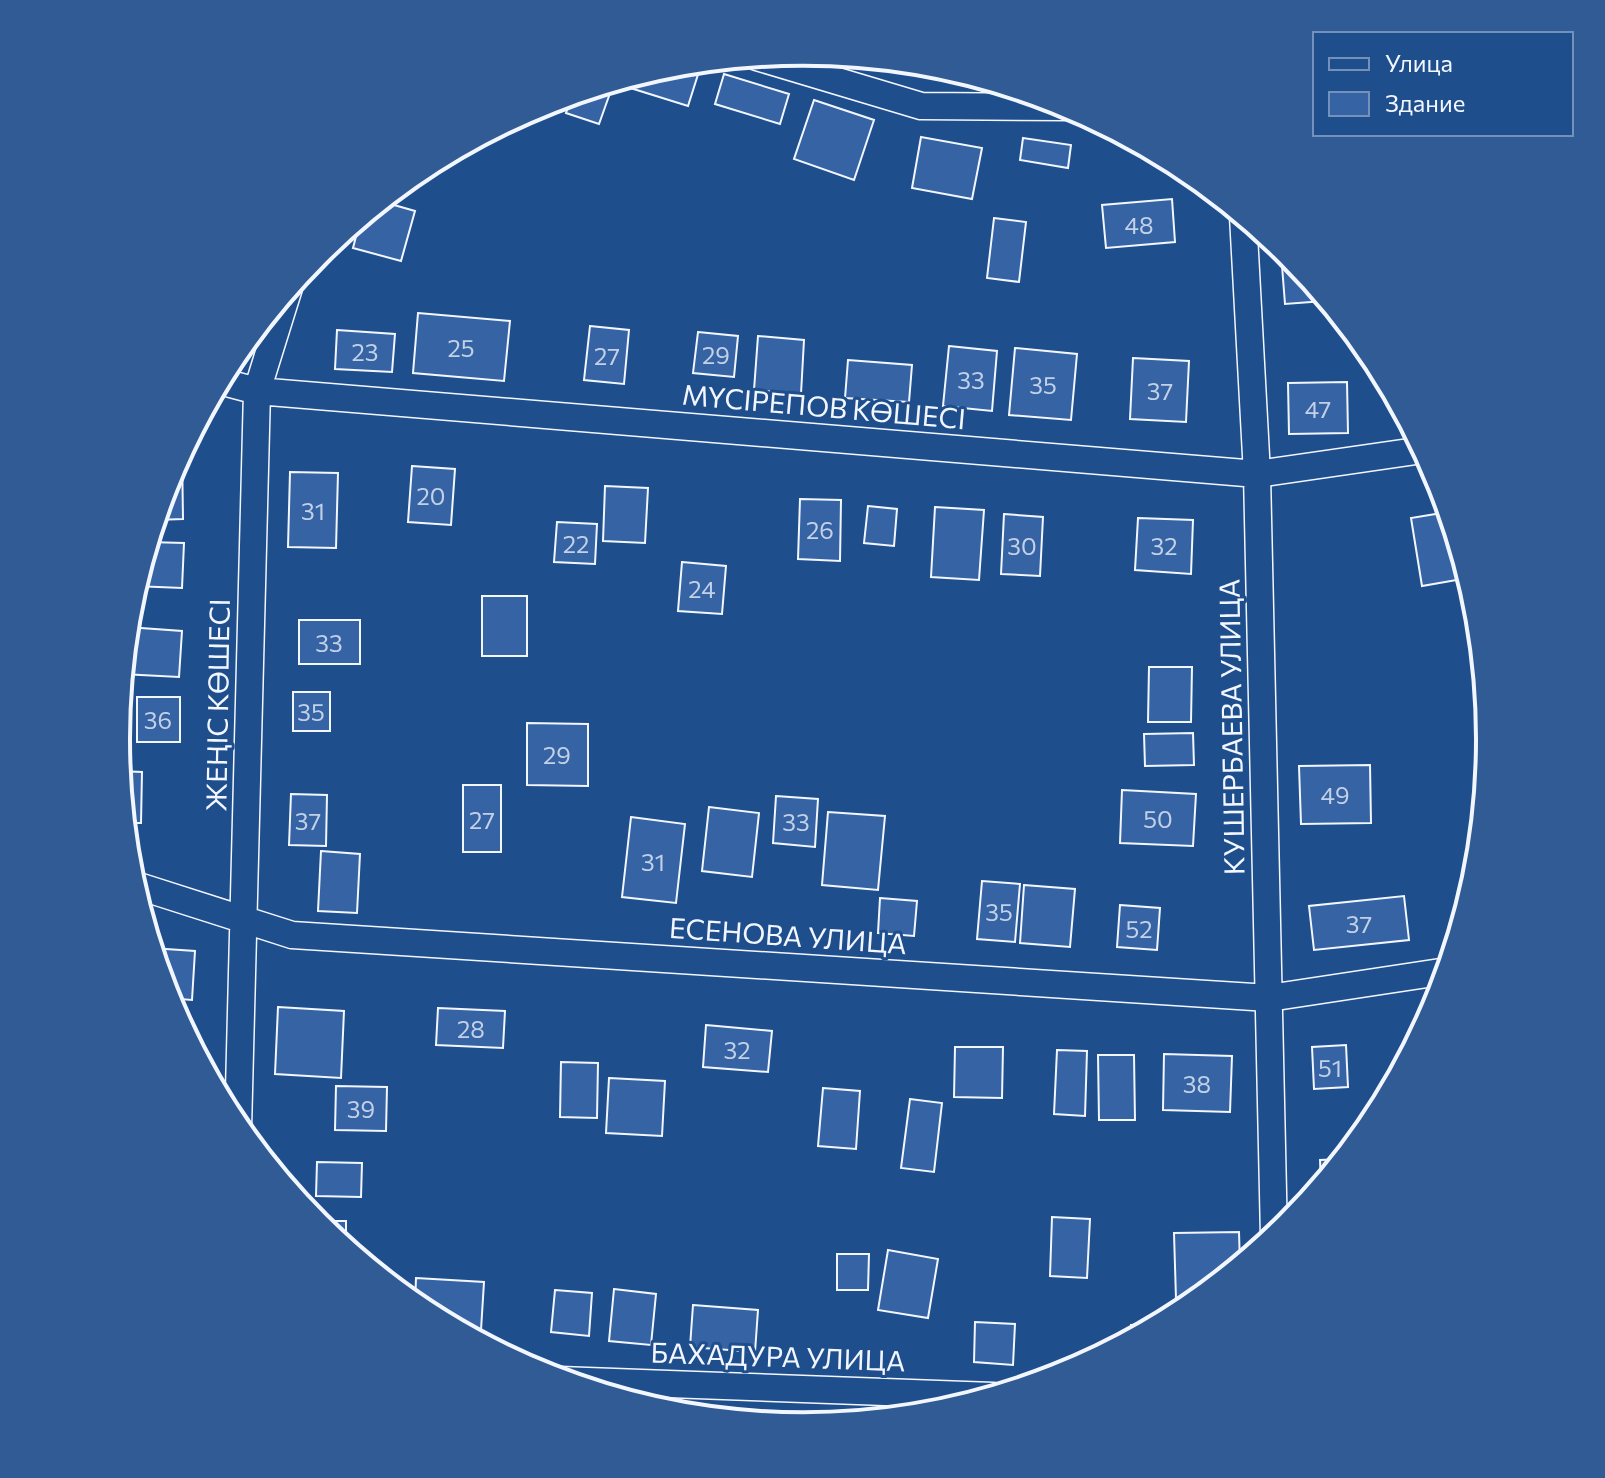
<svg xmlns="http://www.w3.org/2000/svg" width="1605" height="1478" font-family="Commissioner,sans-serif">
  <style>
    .building { fill: #3563a3; stroke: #f2f6ff; stroke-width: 2 }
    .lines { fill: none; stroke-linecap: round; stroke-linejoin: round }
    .street-casing { stroke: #f2f6ff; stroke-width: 29 }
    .street { stroke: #1f4e8c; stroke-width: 26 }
    .labels { text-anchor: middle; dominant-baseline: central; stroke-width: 6; stroke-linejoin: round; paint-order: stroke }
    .number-label { font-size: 24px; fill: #c3d1e8 }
    .street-label { font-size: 28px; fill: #f2f6ff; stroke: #1f4e8c }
    .rim { fill: none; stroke: #f2f6ff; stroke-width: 4 }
  </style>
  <rect width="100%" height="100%" fill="#1f4e8c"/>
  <path class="building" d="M693,63l8,2 -13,41 -64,-20 2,-8 43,-13z
    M724,74l65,20 -9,30 -65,-20z
    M614,82l-15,42 -33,-11 6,-19z
    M814,100l60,20 -20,60 -60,-21z
    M921,137l61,11 -10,51 -60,-11z
    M1023,138l48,7 -3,23 -48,-8z
    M1172,199l3,43 -69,6 -4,-43z
    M380,201l35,10 -14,50 -48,-13 8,-31z
    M994,218l32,4 -7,60 -32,-4z
    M1281,253l8,1 35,42v5l-39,3z
    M418,313l92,8 -6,60 -91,-8z
    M590,326l39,4 -5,54 -40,-4z
    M337,330l58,4 -3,38 -57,-3z
    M698,332l40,4 -4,41 -41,-4z
    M758,336l46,4 -3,54 -47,-4z
    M949,346l48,5 -5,60 -49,-5z
    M1015,348l62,6 -6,66 -62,-5z
    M1133,358l56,3 -3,61 -56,-3z
    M848,360l64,5 -3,37 -64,-4z
    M1347,382l1,51 -59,1 -1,-51z
    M182,450l1,69 -28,1 13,-44z
    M412,466l43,3 -4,56 -43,-3z
    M290,472l48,1 -2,75 -48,-1z
    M605,486l43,2 -3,55 -42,-2z
    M800,499l41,1 -1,61 -42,-2z
    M868,506l29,3 -3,37 -30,-3z
    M935,507l49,3 -5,70 -48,-3z
    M1448,512l20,66 -46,8 -11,-68z
    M1004,514l39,3 -3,59 -39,-2z
    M1138,518l55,2 -2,54 -56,-4z
    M557,522l40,2 -2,40 -41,-2z
    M148,542l36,1 -2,45 -48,-2z
    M682,562l44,4 -4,48 -44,-3z
    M482,596h45v60h-45z
    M299,620h61v44h-61z
    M127,627l55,4 -3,46 -57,-3z
    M1149,667h43l-1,55h-43z
    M293,692h37v39h-37z
    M137,697h43v45h-43z
    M527,723l61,1v62l-61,-1z
    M1193,733l1,32 -49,1 -1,-32z
    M1370,765l1,58 -70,1 -2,-58z
    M119,771l23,1 -1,51h-17z
    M463,785h38v67h-38z
    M1122,790l74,4 -3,52 -73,-3z
    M291,794l36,1 -1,51 -37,-1z
    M776,796l42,3 -3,48 -42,-4z
    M709,807l50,6 -7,64 -50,-6z
    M828,812l57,4 -7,74 -56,-5z
    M631,817l54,7 -9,79 -54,-6z
    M321,851l39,3 -3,59 -39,-2z
    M982,881l38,3 -5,58 -38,-3z
    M1024,885l51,4 -5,58 -50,-4z
    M1404,896l5,44 -95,10 -5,-44z
    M880,898l37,3 -3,35 -36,-3z
    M1120,905l40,3 -3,42 -40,-3z
    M151,948l44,3 -3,49 -25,-2z
    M278,1007l66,4 -3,67 -66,-4z
    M438,1008l67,3 -2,37 -67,-3z
    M706,1025l66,6 -4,41 -65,-5z
    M1346,1045l2,42 -34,2 -2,-42z
    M955,1047h48l-1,51 -48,-1z
    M1057,1050l30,1 -2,65 -31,-2z
    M1164,1054l68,2 -2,56 -67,-2z
    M1098,1055h36l1,65h-36z
    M561,1062l37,1 -1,55 -37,-1z
    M609,1078l56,3 -3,55 -56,-3z
    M336,1086l51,1 -1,44 -51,-1z
    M823,1088l37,3 -4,58 -38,-3z
    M910,1099l32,4 -8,69 -33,-4z
    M1342,1159l-21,26 -1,-25z
    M317,1162l45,1 -1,34 -45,-1z
    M1052,1217l38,2 -3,59 -37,-2z
    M314,1221h32v27l-30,-24z
    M1239,1232l1,33 -42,34h-22l-2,-66z
    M888,1250l50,9 -10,59 -50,-8z
    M837,1254h32l-1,36h-31z
    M416,1278l68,4 -3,48 -27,-2 -34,-18 -5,-5z
    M614,1289l42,5 -5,51 -42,-4z
    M555,1290l37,3 -3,43 -38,-4z
    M693,1305l65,5 -3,42 -65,-5z
    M975,1322l40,2 -2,41 -39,-3z
    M1155,1324v2l-24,13v-14z"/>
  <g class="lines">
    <g class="street-casing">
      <path id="street" d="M757,57l164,49 149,1
        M1243,216l14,258 17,763
        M219,381l38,10 1000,83 166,-24
        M132,884l160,51 977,63 178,-27
        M238,1129l19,-738 32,-103
        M560,1380l433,16"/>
    </g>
    <use href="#street" class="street"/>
  </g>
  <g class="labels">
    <g class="number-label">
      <text x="1139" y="224">48</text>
      <text x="461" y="347">25</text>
      <text x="365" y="351">23</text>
      <text x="716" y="354">29</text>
      <text x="607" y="355">27</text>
      <text x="971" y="379">33</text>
      <text x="1043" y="384">35</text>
      <text x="1160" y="390">37</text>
      <text x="1318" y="408">47</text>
      <text x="431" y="495">20</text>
      <text x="313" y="510">31</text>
      <text x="820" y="529">26</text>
      <text x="576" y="543">22</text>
      <text x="1022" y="545">30</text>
      <text x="1164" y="545">32</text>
      <text x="702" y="588">24</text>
      <text x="329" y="642">33</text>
      <text x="311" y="711">35</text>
      <text x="158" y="719">36</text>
      <text x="557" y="754">29</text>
      <text x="1335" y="794">49</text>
      <text x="1158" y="818">50</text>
      <text x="482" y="819">27</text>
      <text x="308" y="820">37</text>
      <text x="796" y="821">33</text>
      <text x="653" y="861">31</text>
      <text x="999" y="911">35</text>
      <text x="1359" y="923">37</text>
      <text x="1139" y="928">52</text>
      <text x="471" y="1028">28</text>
      <text x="737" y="1049">32</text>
      <text x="1330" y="1067">51</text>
      <text x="1197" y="1083">38</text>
      <text x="361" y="1108">39</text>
    </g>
    <g class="street-label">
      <text transform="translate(824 406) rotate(5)">МҮСІРЕПОВ КӨШЕСІ</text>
      <text transform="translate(217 705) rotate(-89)">ЖЕҢІС КӨШЕСІ</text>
      <text transform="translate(1231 727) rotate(-91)">КУШЕРБАЕВА УЛИЦА</text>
      <text transform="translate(788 935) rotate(4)">ЕСЕНОВА УЛИЦА</text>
      <text transform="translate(778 1356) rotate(2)">БАХАДУРА УЛИЦА</text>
    </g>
  </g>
  <path d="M0 0H1605V1478H0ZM130 739a673 673 0 1 1 1346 0a673 673 0 1 1-1346 0Z" fill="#305b95" fill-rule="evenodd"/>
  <path class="rim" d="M130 739a673 673 0 1 1 1346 0a673 673 0 1 1-1346 0Z"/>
  <rect x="1313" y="32" width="260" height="104" fill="#1f4e8c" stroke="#7391ba" stroke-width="2"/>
  <rect x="1329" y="58" width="40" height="12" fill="#1f4e8c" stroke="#7391ba" stroke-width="2"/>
  <text x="1385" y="72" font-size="24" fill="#f2f6ff">Улица</text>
  <rect x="1329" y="92" width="40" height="24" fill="#3563a3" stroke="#7391ba" stroke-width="2"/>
  <text x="1385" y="112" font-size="24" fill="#f2f6ff">Здание</text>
</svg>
